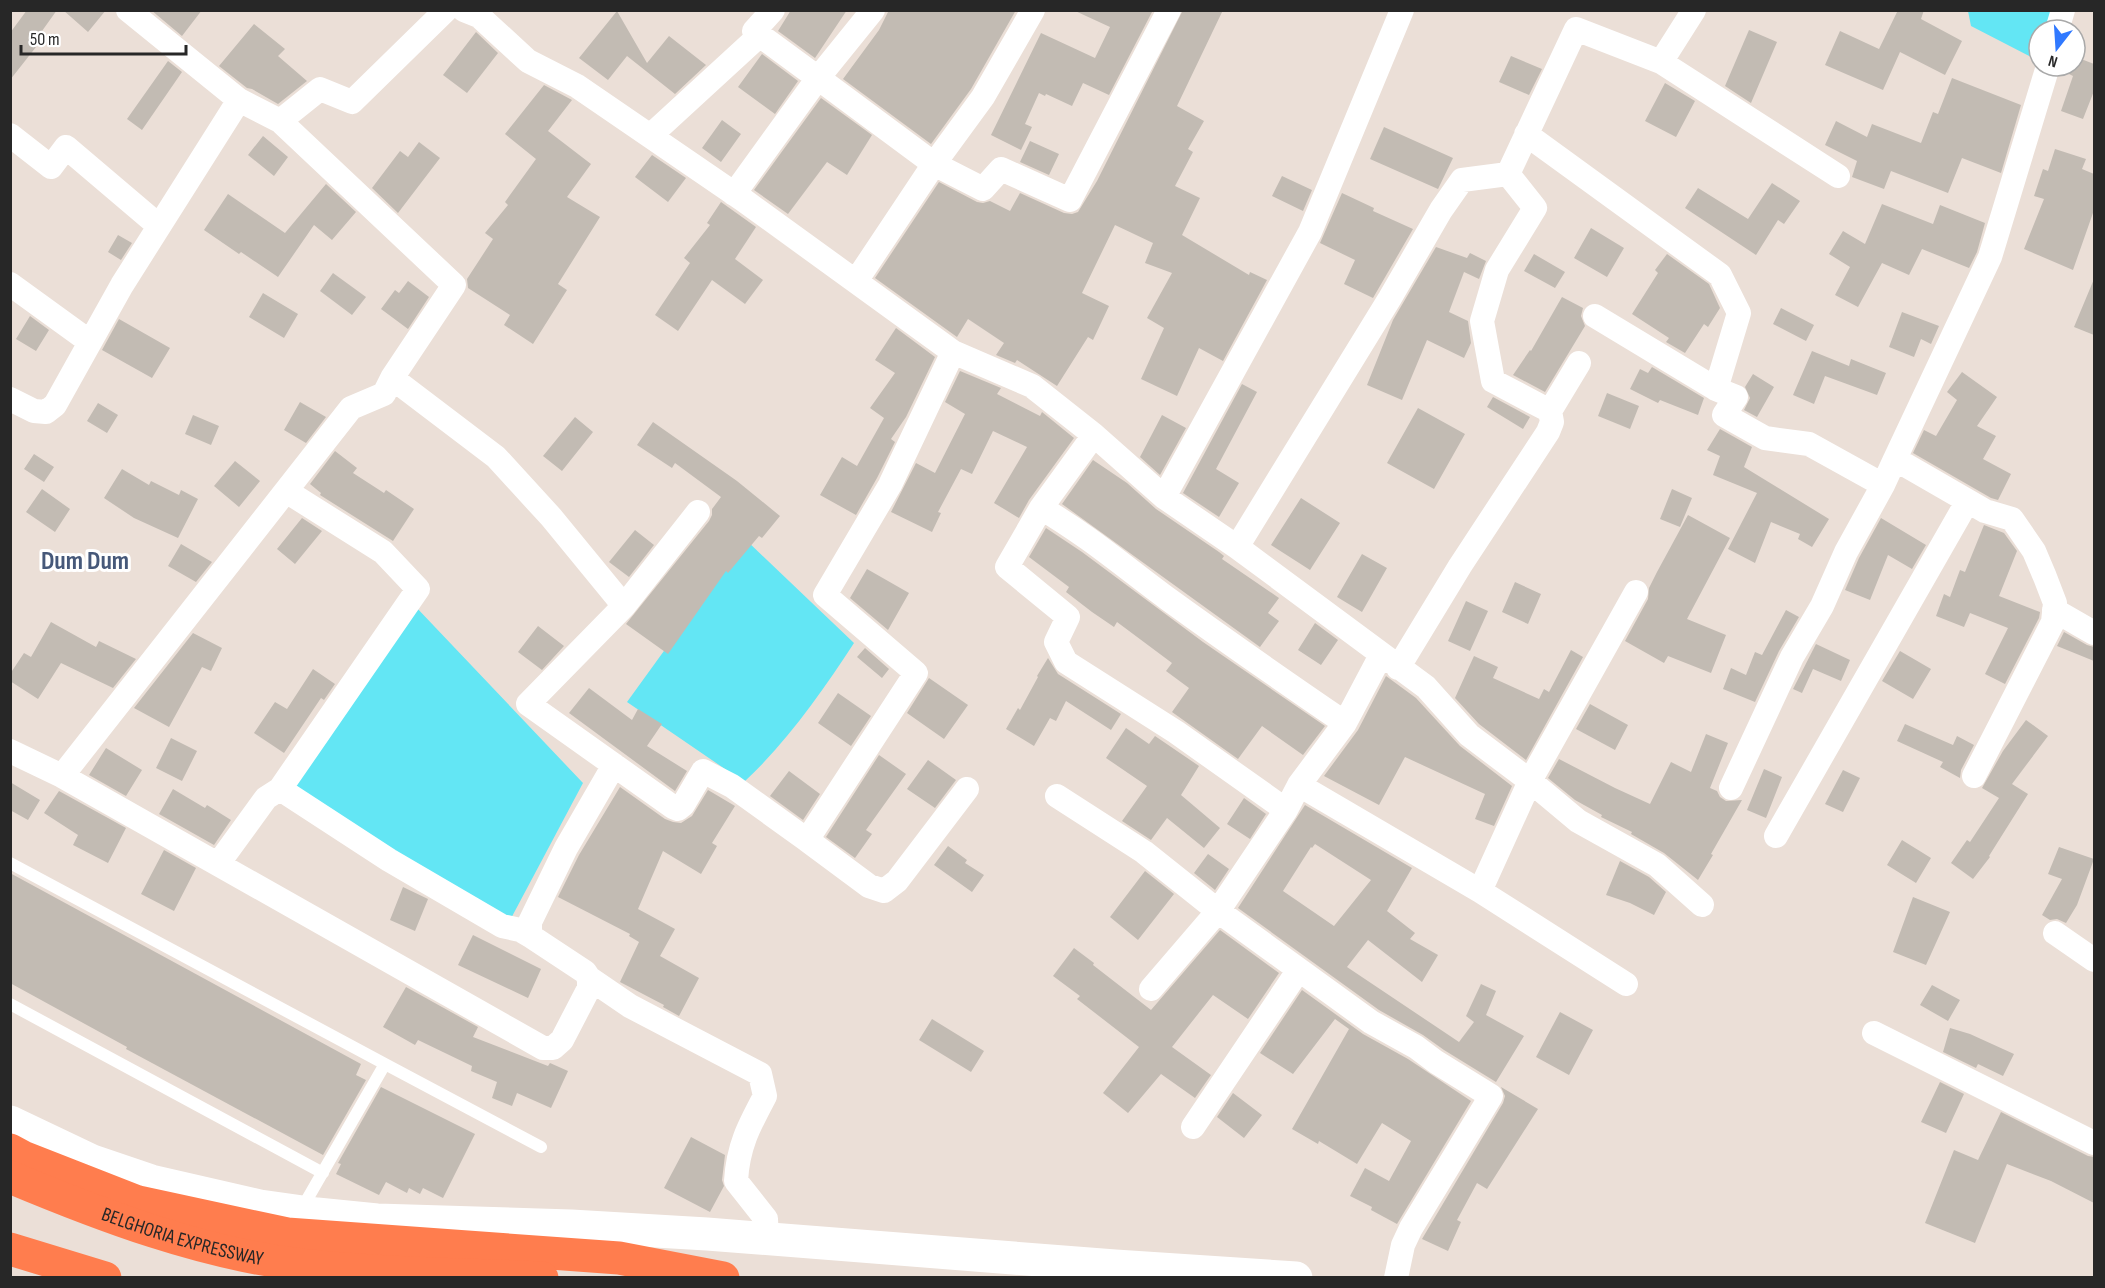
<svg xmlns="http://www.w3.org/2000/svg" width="2105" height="1288" font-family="'Sofia Sans Condensed',sans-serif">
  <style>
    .water { fill: #63e6f4 }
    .building { fill: #c2bbb3; fill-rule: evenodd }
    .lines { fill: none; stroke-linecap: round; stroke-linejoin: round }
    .lane { stroke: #fff; stroke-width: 12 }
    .street { stroke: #fff; stroke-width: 24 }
    .secondary { stroke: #fff; stroke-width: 33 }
    .highway { stroke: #ff7d4e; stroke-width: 33 }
    .labels { text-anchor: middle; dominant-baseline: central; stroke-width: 6; stroke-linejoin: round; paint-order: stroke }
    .street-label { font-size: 20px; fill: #272727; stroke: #fff }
    .district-label { font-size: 26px; font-weight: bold; fill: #465879; stroke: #fff }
  </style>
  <rect width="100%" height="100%" fill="#ebdfd7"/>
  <path class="water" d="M1968,11h87l-6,19h-10v31l-68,-35z
    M745,539l109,104c-32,49 -67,99 -110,139l-117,-80z
    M415,606l168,177 -76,143 -224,-132z"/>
  <path class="building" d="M27,10h30l-25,35 4,2 -26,33v-47z
    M63,10h43l-18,22z
    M151,10h51l-20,26z
    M791,10h56l-32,48 -37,-27z
    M889,10h127l-45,79 -40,55 -88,-65 36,-49z
    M1073,10l79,2 -43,83 -26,-12 -11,23 -26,-12 -1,2 -6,-3 -14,31 7,3 -11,23 -30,-15 50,-102 54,25 15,-31z
    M1183,10h40l-46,96 27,15 -16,28 5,3 -18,34 25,12 -18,37 67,40 1,-3 17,8 -44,81 -24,-13 -22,48 -36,-17 23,-51 -17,-10 25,-45 -27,-10 8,-20 -38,-18 -33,68 27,13 -16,34 -5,-3 -31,49 -40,-26 -2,3 -19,-8 8,-12 -36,-24 -11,18 -82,-59 64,-96 38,20 6,1 7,-2 20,10 10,-18 44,20 8,1 6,-2 19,-31z
    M1898,10h26l-3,9 41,22 -17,34 -45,-23 -17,38 -58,-25 15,-34 39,18z
    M617,11l30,52 22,-27 37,29 -31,29 -48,-38 -19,24 -29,-22z
    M254,24l31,25 -7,7 29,25 -29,23 -26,-15 -5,-1 -28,-22z
    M1749,30l28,12 -26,61 -26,-17z
    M476,32l22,21 -31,40 -24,-18z
    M762,54l36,27 -23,33 -37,-27z
    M1511,56l31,13 -13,26 -30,-13z
    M2076,57l18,7v27l-11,28 -22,-8 12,-35 -4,-2 3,-8h3z
    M168,61l14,11 -40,58 -15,-11z
    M1952,78l69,27 -20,68 -39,-15 -14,35 -57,-22 -7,18 -32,-12 5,-16 -32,-16 11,-24 31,16 5,-13 49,19 12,-31 5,2z
    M1665,83l30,18 -19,36 -31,-16z
    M544,85l28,15 -24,31 43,33 -24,33 33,20 -42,67 9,6 -34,54 -29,-19 6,-10 -42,-27 -1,-9 26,-40 -8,-6 23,-28 -3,-3 31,-43 -31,-25z
    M821,98l51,37 -25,40 -20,-13 -39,52 -34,-24z
    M722,120l19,14 -20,28 -19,-14z
    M1384,127l69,31 -15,31 -68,-30z
    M263,136l25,21 -14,19 -26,-21z
    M1030,141l29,13 -10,21 -29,-13z
    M419,142l21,16 -42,55 -26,-25 28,-37 8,6z
    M2055,149l31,10 -4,10 12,5v36l-21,60 -49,-21 20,-50 -10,-3 9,-27 5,2z
    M652,155l34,23 -18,24 -33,-25z
    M1282,176l30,14 -9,21 -31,-15z
    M1772,183l28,18 -16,23 -6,-4 -22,35 -71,-47 13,-20 50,31z
    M326,184l30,28 -24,28 -18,-15 -36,52 -37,-25 -2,2 -35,-24 24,-36 57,39z
    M1342,193l32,15 -1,3 40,18 -40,69 -29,-14 11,-24 -35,-17z
    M721,202l35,25 -21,32 28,21 -18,24 -33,-24 -34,51 -23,-16 35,-52 -6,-5 26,-33 -3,-2z
    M1882,204l51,20 7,-19 45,18 -8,29 -8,16 -47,-19 -13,26 -27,-12 -24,44 -23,-12 15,-28 -21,-13 14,-23 22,13z
    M1591,228l33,20 -17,29 -33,-19z
    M118,235l14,8 -11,17 -13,-8z
    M1436,247l31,11 3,-5 16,8 -7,18 -15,-7 -15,40 19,9 3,22 -7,15 -37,-18 -25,60 -35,-15 26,-65z
    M1534,254l31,18 -10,16 -31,-17z
    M1667,254l42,30 11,24 -12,19 -4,-3 -19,29 -19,-11 3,-4 -37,-24 26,-41 -3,-3z
    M333,273l33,24 -14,18 -32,-24z
    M2094,279v56l-20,-8z
    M408,281l21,16 -21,32 -27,-20 14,-19 4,3z
    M263,293l35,21 -14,24 -35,-21z
    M1562,297l21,11 -2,8 4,10 -40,66 -32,-17 17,-25 1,1z
    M1781,308l33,17 -8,16 -33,-17z
    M1902,312l37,14 -8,18 -10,-5 -7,18 -25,-10z
    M30,316l19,14 -13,21 -20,-12z
    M119,319l51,29 -18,30 -50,-28z
    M896,328l39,29 -29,60 -15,22 4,3 -18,36 -21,37 -36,-20 22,-38 15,9 27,-48 -14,-10 25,-35 -20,-13z
    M1812,351l37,15 2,-7 35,14 -9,22 -52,-19 -11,28 -21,-9z
    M1652,367l52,31 -6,17 -38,-15 -2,3 -28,-14 10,-20 8,4z
    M960,371l41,17 -4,6 43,22 2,-4 32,26 -45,62 -10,18 -25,-15 33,-56 -34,-16 -21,43 -11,-5 -23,43 3,1 -9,19 -41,-20 25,-49 19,10 30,-59 -20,-12z
    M1962,372l35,25 -20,29 19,10 -13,23 28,15 -13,26 -7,-2 -78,-45 11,-23 12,6 21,-36 -10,-8z
    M1753,374l21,13 -17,30 -13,-7 6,-12 -5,-11z
    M1242,384l15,8 -41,77 23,14 -20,34 -36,-24z
    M1607,393l32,13 -9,23 -32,-13z
    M1493,397l37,20 -7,12 -36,-22z
    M300,402l26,15 -20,26 -22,-13z
    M98,403l20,12 -11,18 -20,-12z
    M1418,408l47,26 -31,55 -47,-26z
    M193,415l26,11 -8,19 -26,-11z
    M1162,415l24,13 -26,47 -20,-18z
    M575,417l18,15 -31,39 -19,-15z
    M653,422l84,59 43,35 -18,22 -3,-2 -31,37 -2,-2 -58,83 -42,-30 83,-103 3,-6v-6l9,-12 -46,-34 -3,5 -35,-23z
    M1720,429l32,18 -8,20 85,52 -17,28 -14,-8 2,-5 -29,-12 -16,41 -27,-14 29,-56 -44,-18 7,-19 -13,-6z
    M335,451l22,17 -4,5 31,20 2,-3 28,19 -21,32 -73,-46 1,-2 -11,-9z
    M34,454l20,13 -10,15 -20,-13z
    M1093,460l34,23 29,26 63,43 5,4 -2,3 57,39 -11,15 11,8 -19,26 -198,-143z
    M235,461l25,20 -21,26 -25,-21z
    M122,469l27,16 2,-4 28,14 2,-5 17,9 -20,39 -44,-20 -30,-20z
    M42,489l28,20 -15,23 -29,-20z
    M1672,489l20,9 -12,29 -20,-8z
    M1301,498l39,25 -30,47 -39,-25z
    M1688,515l42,23 -43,81 39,16 -15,38 -43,-17 -4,7 -39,-22 23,-42 1,-11 8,-16z
    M302,518l20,13 -27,33 -18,-15z
    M1881,518l45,27 -14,24 -24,-14 -18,45 -25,-10 14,-32z
    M1984,525l20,8 13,18 -18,45 41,16 -1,6 -34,66 -20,-10 23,-46 -38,-15 -6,14 -28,-11 8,-22 6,3 10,-27 5,2z
    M1046,528l36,24 121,90 122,84 -22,29 -41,-29 -24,33 -66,-47 17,-24 -23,-17 6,-8 -55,-41 -3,5 -22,-15 -26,-20 3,-5 -40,-30z
    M635,530l19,15 -25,32 -20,-15z
    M181,544l31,18 -16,20 -28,-16z
    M1362,554l25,14 -25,44 -25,-15z
    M867,569l42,24 -21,37 -38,-32z
    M1515,582l26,12 -13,30 -26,-12z
    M1466,601l22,10 -18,40 -22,-10z
    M1786,610l13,7 -20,34 -24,51 -32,-13 8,-21 15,7 9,-23 7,3z
    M51,622l45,25 3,-6 37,18 -23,29 -52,-25 -23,36 -28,-18v-7l14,-21 7,4z
    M1315,623l23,17 -17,25 -23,-15z
    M538,626l26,20 -22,24 -24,-18z
    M2064,632l23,13 7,2v14l-37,-15z
    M193,633l29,15 -11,23 -9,-4 -33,60 -35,-19z
    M1816,644l34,16 -9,21 -28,-12 -11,24 -9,-4z
    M865,648l24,21 -7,9 -25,-21z
    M1571,650l12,7 -57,103 -47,-36 -24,-26 19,-42 24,11 -5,11 46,21 5,-10 5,3z
    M1900,651l31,18 -18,30 -31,-18z
    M1048,658l10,16 63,40 -10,16 -45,-29 -10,20 -6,-3 -16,28 -28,-17 12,-21 2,2 18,-33 -1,-1z
    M313,669l22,15 -11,16 -3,-2 -37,55 -30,-20 21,-31 12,7z
    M1386,676l30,22 44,48 52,40 -18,40 -19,-7 10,-25 -80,-37 -26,48 -55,-29 34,-46z
    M929,678l39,27 -24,34 -37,-26z
    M589,688l43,32 6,-11 24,15 -15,22 40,25 -12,20 -106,-78z
    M838,693l33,23 -20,30 -33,-23z
    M1590,704l38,21 -13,25 -39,-21z
    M2026,720l22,16 -36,48 16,10 -39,62 1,1 -17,22 -22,-16 16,-23 3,2 29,-44 -17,-10 21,-37z
    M1905,724l48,21 4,-9 17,9 -13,25 -1,8 -20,-11 3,-5 -46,-21z
    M1126,728l23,16 6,-8 44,30 -18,29 39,33 -16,20 -37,-30 -16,22 -29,-19 25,-35 -41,-28z
    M1706,734l22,9 -18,45 7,3 3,6 6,4 16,-1 -31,54 2,1 -15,25 -34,-27 -33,-19 1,-2 -31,-15 1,-2 -27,-15 -27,-22 11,-19 56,29 35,16 21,-42 20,10z
    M171,738l26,13 -15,30 -26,-13z
    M106,748l36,22 -16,26 -37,-21z
    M879,755l27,19 -40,56 6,4 -17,24 -29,-21z
    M928,760l28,20 -21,28 -28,-19z
    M1764,769l18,8 -16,41 -19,-8z
    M1843,770l17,8 -17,34 -18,-8z
    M789,771l31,23 -17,26 -33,-24z
    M10,782l30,18 -12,20 -18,-10z
    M620,787l45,32 8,3 8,1 11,-7 16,-26 27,16 -23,37 5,3 -16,28 -38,-23 -25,58 37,20 -15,27 39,22 -20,38 -16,-9 1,-2 -44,-23 19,-40 -10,-6 1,-2 -72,-37 21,-42z
    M173,789l32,19 2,-3 24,15 -17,25 -55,-31z
    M59,791l67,37 -18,35 -35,-18 5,-10 -34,-22z
    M1244,798l22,16 -16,25 -23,-15z
    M1305,805l107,63 -25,43 28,22 -5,6 28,16 -16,27 -54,-42 -21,27 112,75 15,-20 -8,-6 15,-32 15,7 -10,24 38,21 -28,46 -52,-32 -21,-15 -44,-25 -141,-102zM1315,844l56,36 -37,46 -51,-35 28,-44 1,1z
    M1902,840l29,18 -15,25 -29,-18z
    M948,846l19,14 -2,3 19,12 -12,17 -38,-27z
    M2059,847l35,12 -17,46 -11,18 -9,-4 -7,1 -8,-5 20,-36 -14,-5z
    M164,850l32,18 -22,43 -33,-17z
    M1208,854l21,15 -14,21 -21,-17z
    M1620,861l29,16 17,15 -12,23 -24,-12 -24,-8z
    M1145,871l29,23 -36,46 -28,-23z
    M10,873l351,191 -5,11 10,5 -43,75 -197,-106 1,-2 -117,-64z
    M403,887l25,12 -13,32 -25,-11z
    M1913,897l37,15 -24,53 -33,-13z
    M1220,930l59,43 -31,46 -35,-24 -41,52 39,28 -16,23 -34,-24 -33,39 -25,-20 36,-46 -62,-48 3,-3 -27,-20 21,-28 20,15 -1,2 58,45z
    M473,935l68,34 -13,29 -70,-33z
    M1932,985l28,15 -12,21 -28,-16z
    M406,987l72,40 -5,10 75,29 2,-3 18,8 -17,37 -34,-15 -5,13 -20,-8 5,-16 -26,-11 1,-5 -54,-26 -3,5 -32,-18z
    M1302,990l61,44 45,25 63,42 -74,123 -26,-14 1,-3 -22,-11 15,-28 24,13 22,-40 -29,-18 -25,41 -38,-23 -1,3 -26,-15 57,-100 -14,-10 -42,55 -33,-21z
    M1560,1012l33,18 -24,45 -33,-18z
    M932,1019l52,32 -13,21 -52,-32z
    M1950,1028l20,6 44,20 -11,22 -25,-12 -2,4 -33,-16z
    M1940,1082l24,12 -18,39 -25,-11z
    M381,1087l94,47 -32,64 -20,-10 -3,6 -11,-6 -2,5 -21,-11 -7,13 -43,-21 5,-10 -3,-1z
    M1501,1087l37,22 -51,80 -10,-6 -20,37 4,2 -13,29 -26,-12 81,-136 2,-7z
    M1233,1093l29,22 -18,23 -27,-21z
    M2001,1112l87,44 6,1v46l-43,-22 -44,-17 -32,79 -50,-20 29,-73 24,10z
    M691,1137l34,18 -3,25 2,6 -14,26 -46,-24z"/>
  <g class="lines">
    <path class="lane" d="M10,863l375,201 -84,146
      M10,1004l313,169
      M385,1064l156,83"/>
    <path class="street" d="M464,10l15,6 49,45 49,25 165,113 211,153 79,34 62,49 70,62 73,50 189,140 43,48 61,46 48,40 79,44 45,40
      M873,10l-55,68 116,86 49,25 18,-20 69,31 99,-190
      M2057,30l6,-20
      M1661,62l33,-52
      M280,121l40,-32 32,13 94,-92
      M1526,134l194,141 19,38 -23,76
      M10,135l41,32 15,-20 93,79
      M650,136l110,-101
      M734,194l84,-116 -64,-47 19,-21
      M856,281l78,-117 49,-67 50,-87
      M10,284l80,58
      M1595,316l121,73 20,8 -12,18 41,23 44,6 74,41
      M953,352l-63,133 -65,110 91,78 -109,167 62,46 15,5 13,-10 70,-92
      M392,378l104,79 55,60 73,89 -96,98 145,103 5,2 5,-4 20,-34 29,15 75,54
      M10,399l24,12 12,1 9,-7 67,-120 117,-185
      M1550,411l29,-48
      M1094,435l-53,73 -34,59 61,50 -12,25 10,20 110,70 110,78
      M1164,497l146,-265 92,-222
      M1041,508c45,26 85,60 127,91 58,42 117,83 177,124
      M1237,547l153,-249 51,-88 21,-30 46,-6
      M624,606l74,-94
      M2054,610l40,23
      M1398,668l62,-102 88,-134 4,-10 -2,-11 -57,-30 -11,-60 15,-51 38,-62 -27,-34 68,-145 85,33 177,114
      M10,751l52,25 481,272h10l9,-8 27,-52v-10l-4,-6 -53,-35 -2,-6v-9l36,-74 48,-83
      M62,776l289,-368 33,-14 8,-16 62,-93 -174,-164 -41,-21 -111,-90
      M1974,776l79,-154 2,-19 -10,-26 -11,-26 -22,-32 -27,-8 -90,-52 95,-202 58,-191
      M1299,785l181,106 50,-110 106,-189
      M1731,788l61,-131 30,-51 24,-54 37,-67 12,-26
      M280,789l109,71 113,66 18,4 12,7
      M1057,796l87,56 74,59 68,-101 13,-25 46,-62 36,-68
      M1776,836l191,-334
      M218,864l48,-66 14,-9 138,-200 -35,-37 -97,-61
      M1480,891l146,93
      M2055,933l39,27
      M589,978l41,28 130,68 5,22c-16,30 -27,50 -29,85l30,38 1,20
      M1151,989l67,-78 153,111 45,25 20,15 55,34 -80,132 -8,17 -7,33
      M1874,1033l220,110
      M1193,1127l105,-156"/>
    <path class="secondary" d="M10,1122l82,39 59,20 109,25 57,8 60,6 194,6 136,8 408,32 181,12"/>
    <g class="highway">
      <path d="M10,1150l13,7 115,45 149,32 332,24 104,20"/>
      <path id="s1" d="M10,1177c93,39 191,76 291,88 80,9 161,9 241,13"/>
      <path d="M10,1249l95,29"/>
    </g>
  </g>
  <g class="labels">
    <g class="street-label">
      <text stroke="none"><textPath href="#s1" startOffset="183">BELGHORIA EXPRESSWAY</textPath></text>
    </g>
    <g class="district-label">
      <text x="85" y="561">Dum Dum</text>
    </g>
  </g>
  <rect width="2105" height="1288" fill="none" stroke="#272727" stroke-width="24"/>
  <g transform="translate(2057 48) rotate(197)"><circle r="28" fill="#ffffff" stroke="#a9a9a9" stroke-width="1.5"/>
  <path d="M0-4.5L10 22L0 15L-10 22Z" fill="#3079ff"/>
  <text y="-9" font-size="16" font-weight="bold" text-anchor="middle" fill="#272727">N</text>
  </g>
  <path d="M21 45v9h165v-9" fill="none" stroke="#272727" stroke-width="3"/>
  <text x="30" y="45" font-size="18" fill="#272727" stroke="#ffffff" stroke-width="4.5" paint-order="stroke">50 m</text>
</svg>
